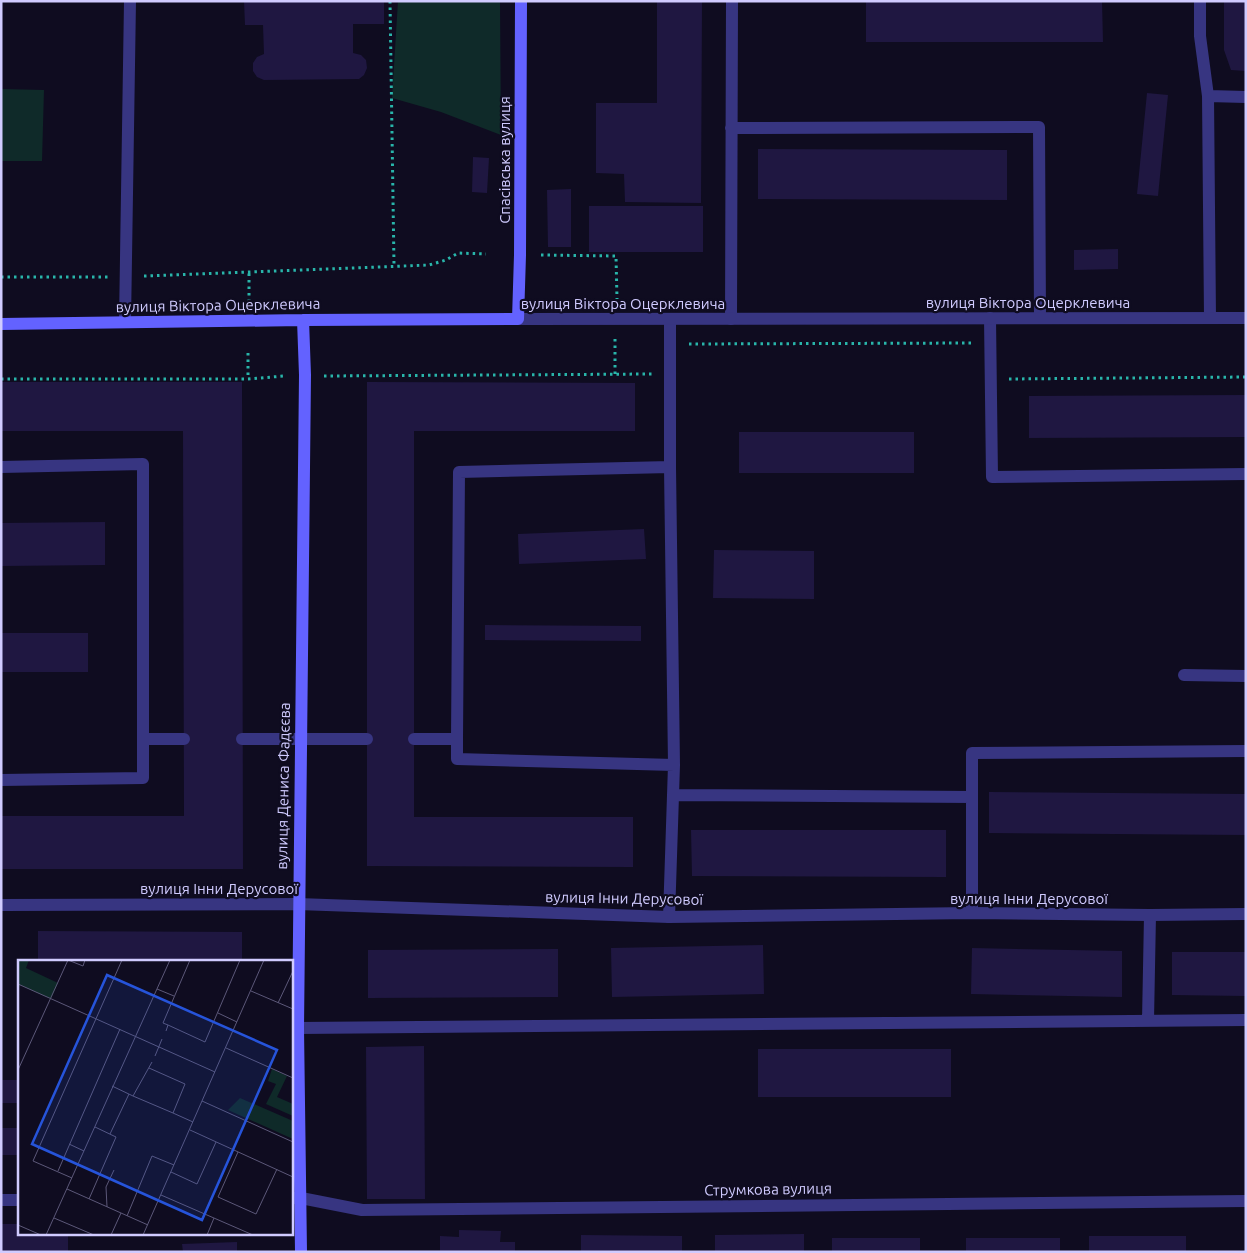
<svg xmlns="http://www.w3.org/2000/svg" width="1247" height="1253" font-family="Ubuntu,sans-serif">
  <style>
    .green { fill: #0f2a29 }
    .building { fill: #1f1741 }
    .lines { fill: none; stroke-linecap: round; stroke-linejoin: round }
    .path { stroke: #29b5aa; stroke-width: 3; stroke-dasharray: 2.5 4; stroke-linecap: butt }
    .lane { stroke: #373581; stroke-width: 12 }
    .street { stroke: #373581; stroke-width: 12 }
    .secondary { stroke: #6362ff; stroke-width: 12 }
    .labels { text-anchor: middle; dominant-baseline: central; stroke-width: 4.5; stroke-linejoin: round; paint-order: stroke }
    .street-label { font-size: 15px; fill: #d0cbff; stroke: #0f0c20 }
    .inset-road { fill: none; stroke: #5c5879; stroke-width: 1 }
    .view { fill: #2654da; fill-opacity: 0.15; stroke: #2654da; stroke-width: 2.5 }
    .inset-edge { fill: none; stroke: #d0cbff; stroke-width: 2.5 }
  </style>
  <rect width="100%" height="100%" fill="#0f0c20"/>
  <path class="green" d="M398,1h102l1,134 -60,-23 -49,-14z
    M1,89l43,1 -2,71h-41z"/>
  <path class="building" d="M244,1h140v23h-31v29l8,2 5,5 1,8 -3,7 -5,4 -95,1 -7,-3 -4,-6v-8l4,-6 7,-3 -1,-29h-18z
    M657,1h45l-1,202 -76,-1 -1,-28 -28,-1v-70h61z
    M866,1h236l1,41h-237z
    M1224,1h22v70l-15,-1 -7,-20z
    M1147,93l21,2 -10,101 -21,-2z
    M758,149l249,1v50l-249,-1z
    M473,157l16,1 -2,35 -15,-1z
    M571,189v58h-23l-1,-57z
    M589,206h114v46h-114z
    M1118,249v20l-44,1v-20z
    M1,382h241l1,487h-242v-53h183l-1,-385h-182z
    M367,382l268,1v48h-221v386h219v50l-266,-1z
    M1246,395v42l-217,1v-42z
    M739,432h175v41h-175z
    M105,522v43l-104,1v-43z
    M644,529l2,30 -127,5 -1,-30z
    M714,550l100,1v48l-101,-1z
    M485,625l156,1v15l-156,-1z
    M1,633h87v39h-87z
    M989,792l257,2v41l-257,-2z
    M691,830h255v47l-254,-1z
    M38,931l204,1v30h-204z
    M763,945l1,49 -152,3 -1,-49z
    M972,948l150,3v46l-151,-3z
    M558,949v48l-190,1v-48z
    M1172,952h74v44l-74,-1z
    M424,1046l1,153h-58l-1,-152z
    M758,1049h193v48h-193z
    M1,1080h18v23h-18z
    M1,1128h18v27h-18z
    M1,1224h18v10h49v18h-67z
    M459,1230l42,1 -1,11h15v10h-75v-16l19,1z
    M804,1234v18h-89v-17z
    M581,1235l101,1v16h-101z
    M1089,1236h97v16h-97z
    M832,1238h88v14h-88z
    M966,1238h94v14h-94z
    M237,1242v10h-54l-1,-8z"/>
  <g class="lines">
    <path class="path" d="M390,1l4,264
      M541,255l75,1 1,43
      M144,276l285,-11 17,-5 12,-7 28,1
      M1,277h107
      M249,302v-30
      M689,344l283,-1
      M248,353v26l36,-3
      M615,374v-36
      M324,376l328,-2
      M1,379h247
      M1009,379l237,-2"/>
    <path class="lane" d="M1200,1v35l8,60 2,222
      M1208,96l38,1
      M731,128l308,-1 1,191
      M990,318l2,159 254,-3
      M731,319l1,-318
      M125,322l5,-321
      M1,467l142,-3v275h41
      M670,467l4,298
      M1184,675l62,1
      M242,739h125
      M414,739h43v20l217,6 -5,152
      M457,739l2,-267 211,-5v-148
      M1,780l142,-2v-39
      M673,795l299,2
      M972,913v-160l274,-2
      M1148,1021l2,-106
      M298,1028l948,-8"/>
    <path class="street" d="M518,319l728,-1
      M1,905l297,-1 371,13 303,-4 178,2 96,-1
      M291,1198h10l61,12 884,-9
      M1,1200h18"/>
    <path class="secondary" d="M1,324l302,-4 215,-1 2,-64 1,-254
      M301,1252l-3,-224 7,-653 -2,-55"/>
  </g>
  <g class="labels">
    <g class="street-label">
      <text transform="translate(504 160) rotate(-90)">Спасівська вулиця</text>
      <text x="1028" y="302">вулиця Віктора Оцерклевича</text>
      <text x="623" y="303">вулиця Віктора Оцерклевича</text>
      <text transform="translate(218 305) rotate(-1)">вулиця Віктора Оцерклевича</text>
      <text transform="translate(283 786) rotate(-89)">вулиця Дениса Фадєєва</text>
      <text x="219" y="888">вулиця Інни Дерусової</text>
      <text transform="translate(624 898) rotate(1)">вулиця Інни Дерусової</text>
      <text x="1029" y="898">вулиця Інни Дерусової</text>
      <text transform="translate(768 1189) rotate(-1)">Струмкова вулиця</text>
    </g>
  </g>
  <g transform="translate(18 960)">
    <rect width="275" height="275" fill="#0f0c20"/>
    <path d="M0,0h11l-3,8 32,15 -7,16 -31,-14 -2,5zM254,109l15,7 -10,21 16,7v12l-27,-12 10,-20 -8,-3zM222,138l53,23v18l-65,-29z" fill="#0f2a29"/>
    <path class="inset-road" d="M0,24l197,88M139,29l17,7M233,31l42,18M260,43l15,-32M200,53l19,9M150,65l-5,-2 27,-63M148,71l2,-6 37,17 35,-82M208,88l67,30M137,96l7,-17M131,108l36,16 -12,29 20,9M0,110l50,-110 15,6 2,-6M94,126l21,10 19,-34M115,136l40,17M184,141l91,41M172,170l103,47M92,174l19,-40M51,184l15,7M220,192l-20,45 38,17 21,-45M40,211l62,-142M153,212l26,12 19,-42M54,218l-39,-17 89,-201M49,229l81,36M143,235l92,40M71,239l27,-62 -21,-10M89,247l-1,-20 8,-17M109,256l25,-60 22,9M36,258l40,17M0,265l23,10M28,275l124,-275M93,275l10,-22M125,275l121,-275M189,275l7,-17"/>
    <path class="view" d="M89,15l170,75 -75,170 -170,-76z"/>
    <rect width="275" height="275" class="inset-edge"/>
  </g>
  <rect width="1247" height="1253" fill="none" stroke="#d0cbff" stroke-width="5"/>
</svg>
